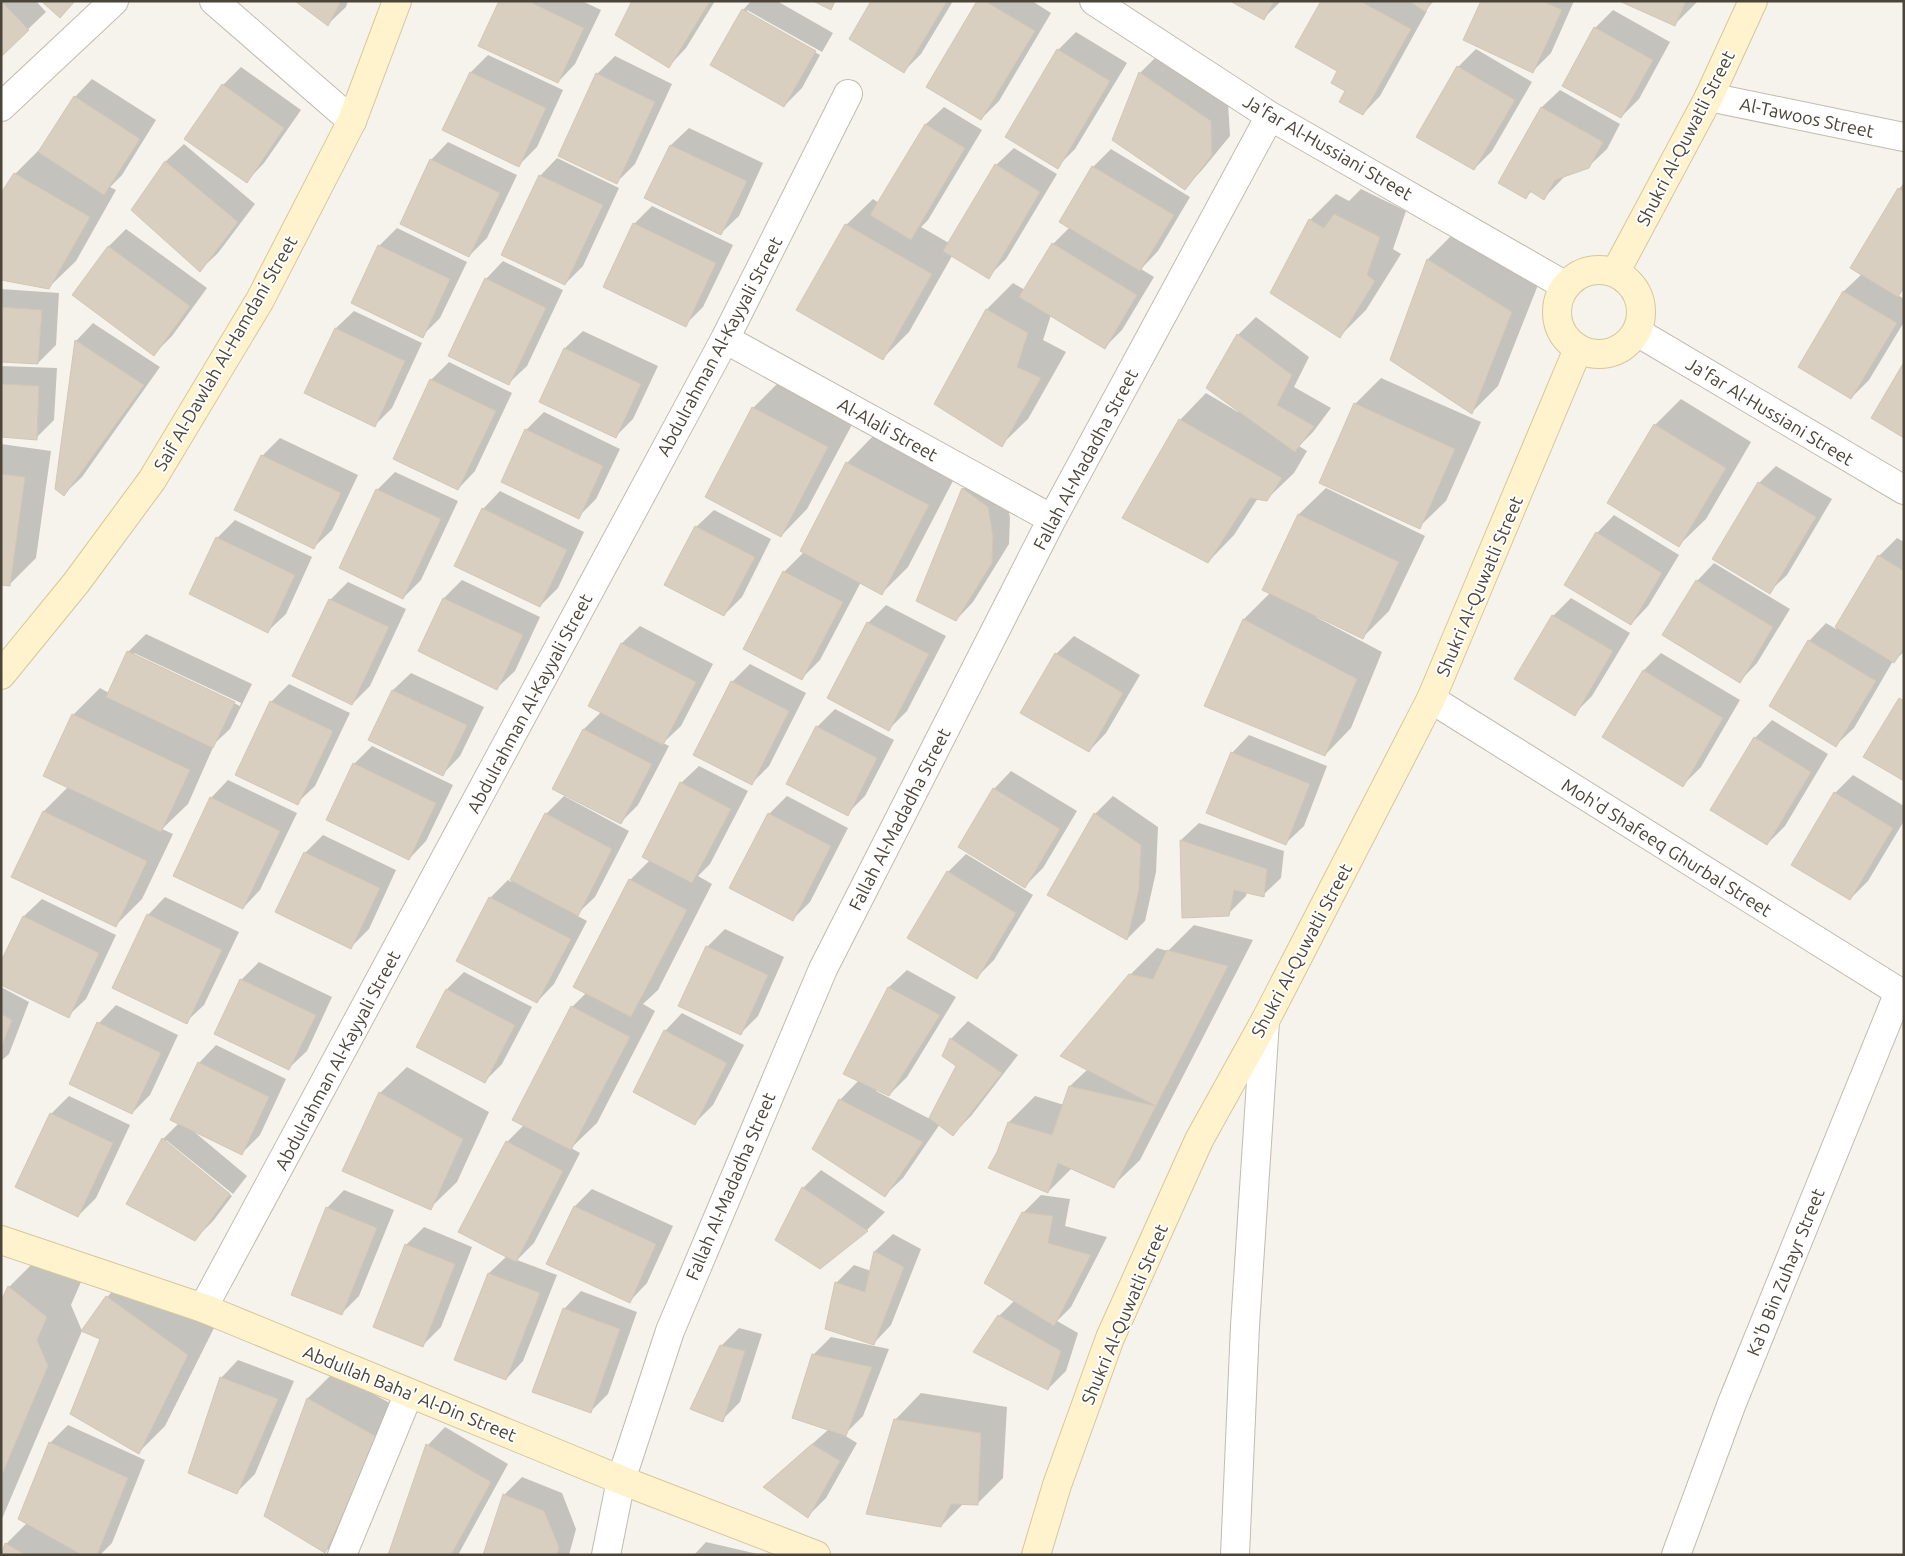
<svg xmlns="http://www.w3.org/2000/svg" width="1905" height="1556" font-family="Ubuntu,sans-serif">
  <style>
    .shadow { fill: #0003; fill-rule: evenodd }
    .building { fill: #d8cfc1; stroke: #d3c7b4 }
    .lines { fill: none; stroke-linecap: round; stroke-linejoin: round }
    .street-casing { stroke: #c2bbae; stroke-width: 30 }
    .secondary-casing { stroke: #d6c79b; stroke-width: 30 }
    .street { stroke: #fff; stroke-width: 28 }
    .secondary { stroke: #fff3cd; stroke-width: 28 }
    .labels { text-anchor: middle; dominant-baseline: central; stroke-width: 4; stroke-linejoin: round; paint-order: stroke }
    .street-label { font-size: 18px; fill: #4b4439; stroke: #fff }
  </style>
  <rect width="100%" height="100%" fill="#f6f3ec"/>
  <path class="shadow" d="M1,1h35l10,11 -45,43z
    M297,1h51l-2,6 -18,17z
    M500,1h82l19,9 -26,54 -17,18z
    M634,1h81l-29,47 -17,18z
    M751,1h26l56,32 -11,19 -75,-42v3l73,42 -18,33 -18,18 -41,-96z
    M873,1h80l-32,53 -17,17z
    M979,1h53l19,12 -52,88 -18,18z
    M1233,1h48l-17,17z
    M1322,1h112l-9,9 2,1 -47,85 -17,18 -16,-24 -8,-19z
    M1482,1h92l-23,52 -18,18z
    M1622,1h76l-23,23z
    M1613,10l57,32 -31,57 -18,18 -26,-89z
    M1076,32l51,31 -52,86 -18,18 -51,-30 52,-87z
    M1476,49l56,33 -40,69 -18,18 -16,-102z
    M488,55l75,35 -26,57 -18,18 -48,-93z
    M1158,55l70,48 2,33 -28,34 -17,18 -71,-48 27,-68z
    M615,56l57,28 -37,80 -18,18 -20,-108z
    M241,67l60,43 -37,53 -17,18 -61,-43 37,-53z
    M92,79l64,41 -34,55 -12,12 6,3 -40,71 -27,26 -34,-113 26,-26 34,-51z
    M1560,90l60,34 -13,25 -19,18 -23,9 -21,22 -12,-7 -7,7 -25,-15 42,-76z
    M944,107l38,23 -54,90 -7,7 28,16 47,-78 18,-17 43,26 -51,85 -18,18 -36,-21 -43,76 -26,26 -37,-133 27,-26 6,4 47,-79z
    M689,128l74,35 -24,53 -18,17 -75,-36 25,-52z
    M448,142l69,33 -30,63 -18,18 -38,-96z
    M184,144l71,60 -37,49 -18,17 -67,-60 33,-49z
    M1111,149l79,48 -32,54 -17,18 13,8 -32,53 -18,18 -53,-33 -8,25 23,12 -38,67 -27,26 -66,-41 52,-95 26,-26 12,7 28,-46 17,-17 23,-60z
    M557,158l62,30 -36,78 -18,18 -25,-108z
    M1904,183v106l-6,6 6,4v23l-35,58 -18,18 -51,-31 44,-76 18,-17 37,-85z
    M1361,189l45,22 -13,38 8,5 -35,56 -26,26 -30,-116 26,-26 13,7z
    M652,206l81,39 -30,62 -18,18 -51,-101z
    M397,228l70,34 -27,56 -18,18 -43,-90z
    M126,229l81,59 -35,48 -18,18 -46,-107z
    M1454,233l84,52 -40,101 -26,26 -80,-52 36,-101z
    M503,261l60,29 -36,76 -18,17 -23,-104z
    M1,289l58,4 -3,52 -18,18 -37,-3z
    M354,311l68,32 -30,65 -18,18 -68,-33 30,-65z
    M1256,317l53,40 -15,30 37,21 -18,24 -14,14 8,5 -13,22 -27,26 -9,-1 -24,37 -26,27 -28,-142 26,-27 32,19 1,-2 -31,-23 30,-52z
    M93,323l67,44 -78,110 -18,17 -7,-5 19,-148z
    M583,331l75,35 -25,53 -18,18 -74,-36 24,-53z
    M449,362l63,31 -37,78 -17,18 -27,-109z
    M1,366l56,2 -3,52 -18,18 -35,-2z
    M1381,378l100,44 -35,79 -27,26 -64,-123z
    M779,382l75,39 -47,88 -26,27 -28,-128z
    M1681,399l70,43 -45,77 -27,26 -24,-120z
    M544,412l76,37 -24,50 -18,18 -52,-87z
    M873,436l81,43 -46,88 -26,26 -21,-11 -41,78 -18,18 -57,-30 39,-76 20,-20 43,-89z
    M280,438l78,37 -26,55 -18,17 -52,-91z
    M1,444l50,7 -15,107 -26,26 -9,-1z
    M1776,466l56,33 -45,76 -18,17 -10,-109z
    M981,471l24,18 5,29 -1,26 -36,58 -17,18 -39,-19 46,-112z
    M395,472l63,29 -37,79 -18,18 -63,-31 37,-77z
    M1326,488l99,48 -36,75 -26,26 -46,-22 -1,2 66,35 -31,76 -26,27 -119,-50 38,-86 26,-26 -6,-3 35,-76z
    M500,491l84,41 -26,56 -18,18 -57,-97z
    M714,510l57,29 -29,58 -18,18 -28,-88z
    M1614,515l65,40 -31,51 -17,18 -34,-91z
    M235,520l77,37 -26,57 -18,17 -51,-93z
    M1897,538l7,4v110l-11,9 -39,67 -18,17 -27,-104 17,-18 10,6 43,-73z
    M1714,563l76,46 -33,54 -17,18 -43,-100z
    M462,580l78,37 -25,54 -18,17 -78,-37 25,-53z
    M348,582l58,27 -36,77 -18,18 -22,-104z
    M1571,598l59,35 -38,63 -18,18 -59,-35 38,-63z
    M886,605l60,31 -39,75 -18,18 -21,-106z
    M640,626l73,38 -32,62 -18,17 6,3 -31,59 -18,18 -66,-35 30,-59 18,-18 -12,-6 32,-62z
    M146,634l106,50 -22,45 -15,14 -27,61 -26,25 11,5 -31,65 -26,26 -72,-114 25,-25 -24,-11 28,-60 27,-27 9,5 19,-41zM134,653l107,50 -1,3 -106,-51z
    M1074,636l66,39 -34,58 -17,18 -33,-97z
    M1661,653l79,47 -39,67 -18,18 -80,-48 41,-67z
    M750,664l56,29 -37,73 -18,18 -19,-102z
    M411,673l73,34 -24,49 -17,18 -73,-34 23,-50z
    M289,684l61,29 -35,73 -18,17 -26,-101z
    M835,709l59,31 -29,56 -18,18 -30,-87z
    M1772,720l56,34 -43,72 -18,18 -12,-106z
    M1249,735l78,31 -23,60 -18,17 -54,-90z
    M372,746l81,39 -27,56 -17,18 -55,-95z
    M699,766l49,25 -38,73 -12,12 14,8 -54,106 -15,14 12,7 -58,112 -26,25 9,5 -46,90 -17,17 40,15 -34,86 -17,18 -51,-20 34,-86 18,-17v-114l17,-17 48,-118 14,-14 44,-113 20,-20 31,-77z
    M1011,771l66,40 -34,57 -18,18 -31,-97z
    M1853,775l51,31v15l-36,60 -18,18 -15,-106z
    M228,780l69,33 -37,77 -17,18 -32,-110z
    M564,796l65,35 -34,66 -19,18 11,6 -33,63 -17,18 -47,-104 18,-18 3,2 35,-68z
    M787,796l61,32 -38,74 -17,17 -24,-105z
    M1113,796l45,31 -2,45 -11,49 -18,18 -32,-125z
    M1199,823l85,28 -3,27 -18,17 -16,-3 -1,4 -18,18 -44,3 -3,-77z
    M323,835l73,35 -27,59 -18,18 -74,-35 28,-59z
    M966,854l67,41 -39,65 -17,17 -29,-105z
    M165,897l74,35 -35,73 -18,17 -38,-107z
    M42,899l74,36 -30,64 -18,17 -67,-52 23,-48z
    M1194,925l59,15 -113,220 -27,26 -41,-18 -24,24 -50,-40 11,-30 26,-26 29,9 6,-19 18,-17 42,-94 27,-27 11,3z
    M725,929l59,28 -26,59 -18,18 -33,-87z
    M259,962l73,35 -25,54 -18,17 -48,-88z
    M907,970l49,27 -49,80 -18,18 -12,-6 -1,2 54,28 28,-53 -7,-27 17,-18 50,34 -47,61 -18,18 -13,-10 -37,54 -18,17 -45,-95 19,-20 -15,-7 45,-86z
    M464,972l68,35 -30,57 -17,17 -38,-92z
    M1,987l28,15 -20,52 -8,7z
    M116,1005l62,30 -28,60 -18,18 -33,-90z
    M682,1013l62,32 -31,60 -18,18 -30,-92z
    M216,1045l70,34 -26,56 -18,18 -50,-23 55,46 -14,18 -67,-54v3l66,53 -19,25 -18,18 -32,-100 16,-16 20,-60z
    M407,1067l82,45 -32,70 -27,26 -50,-115z
    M69,1096l61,29 -34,73 -18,18 -61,-30 34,-72z
    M821,1170l64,42 -18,18 -47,38 -17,-80z
    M592,1189l81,37 -26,57 -17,18 -55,-95z
    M344,1190l50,20 -35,86 -18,18 -14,-106z
    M1041,1195l29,4 -5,27 42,11 -36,70 -14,14 21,12 -12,38 -18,18 -73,-37 24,-36 16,-16 8,-87z
    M424,1227l48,20 -31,80 -18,18 -17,-100z
    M893,1234l28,15 -30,76 -17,18 -38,-60 18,-18 17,6 4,-20z
    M43,1253l38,29 -10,23 11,26 -81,190v-217l8,-17z
    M133,1271l81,57 -49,98 -26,26 -37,-114 5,-41z
    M581,1291l56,21 -29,82 -18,18 -26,-103z
    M739,1328l23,6 -22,68 -18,18 -1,-74z
    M831,1337l58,12 -26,67 -19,19 13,8 -31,55 -18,18 -43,-30 64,-57 -16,-74z
    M238,1360l56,21 -39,93 -18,18 -16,-114z
    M334,1372l70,39 -53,115 -26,26 -59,-36 42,-118z
    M921,1393l86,14 -4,71 -26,26 -13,-1 -23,23 -46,-106z
    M68,1425l77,35 -33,83 -12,12h-99l5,-11 21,-21 23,-80z
    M445,1427l63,37 -50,91h-67l-2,-1 39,-109z
    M522,1477l40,16 14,36 -7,26h-84l19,-60z
    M706,1542l56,13h-68z"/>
  <path class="building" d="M1,1l28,29 -28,27z
    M41,1h34l-15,17z
    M295,1h46l-13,25z
    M499,1h29l56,27 -26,55 -80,-37z
    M632,1h78l-41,67 -54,-33z
    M813,1h22l-4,9z
    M871,1h76l-43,72 -55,-34z
    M977,1h8l50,30 -54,89 -55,-33z
    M1230,1h44l-10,19z
    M1321,1h39l51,28 -48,86 -24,-13 6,-11 -14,-8 6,-12 -42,-24z
    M1409,1h23l-7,11z
    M1481,1h62l19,9 -29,63 -70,-33z
    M1619,1h67l-11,25z
    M742,9l74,42 -32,56 -74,-42z
    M1594,27l59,33 -32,58 -59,-32z
    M1057,49l53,32 -52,88 -53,-32z
    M1457,66l58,34 -41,70 -58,-33z
    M470,72l76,36 -27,59 -77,-37z
    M1139,72l72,49 1,34 -27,35 -73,-50z
    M596,73l59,29 -38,82 -59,-28z
    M222,84l62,44 -37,55 -63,-44z
    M74,96l66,43 -36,56 -66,-43z
    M1541,107l62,35 -14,26 -34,12 -11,20 -14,-9 -4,8 -28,-16z
    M925,124l40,24 -54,92 -41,-25z
    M670,145l77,36 -26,54 -77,-37z
    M430,159l70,34 -31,64 -69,-33z
    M165,161l73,61 -38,50 -69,-62z
    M995,164l45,28 -51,87 -46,-28z
    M1092,166l82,49 -34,56 -81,-49z
    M14,173l76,44 -41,72 -48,-9v-87z
    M539,175l64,30 -38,80 -64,-30z
    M1898,188l6,4v95l-6,10 -48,-29z
    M1334,214l46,23 -13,38 8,6 -35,57 -70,-45 39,-74 15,9z
    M633,223l83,40 -30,64 -83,-40z
    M845,224l87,50 -49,86 -87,-50z
    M1052,243l85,52 -32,54 -86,-52z
    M378,245l72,34 -27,59 -72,-35z
    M108,246l82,60 -36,50 -82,-61z
    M1427,259l85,53 -40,102 -82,-54z
    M485,278l61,30 -37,77 -61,-29z
    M1843,291l54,32 -46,76 -53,-32z
    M1,307l41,3 -4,54 -37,-2z
    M986,309l42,24 -11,34 24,11 -39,69 -68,-43z
    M335,328l70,33 -30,66 -71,-34z
    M1237,334l55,41 -15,30 37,21 -19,26 -89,-64z
    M75,340l69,45 -80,111 -9,-7z
    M564,348l77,36 -25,54 -77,-36z
    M1904,362v76l-33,-20z
    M430,379l66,32 -38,79 -65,-31z
    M1,384l38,2 -2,54 -36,-3z
    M1354,403l101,46 -35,80 -101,-46z
    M752,407l76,40 -47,90 -76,-40z
    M1179,419l103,59 -15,23 -17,-3 -42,65 -86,-45z
    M1654,424l72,44 -47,79 -72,-44z
    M525,429l78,37 -24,53 -78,-37z
    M261,455l80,38 -27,56 -80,-39z
    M846,462l83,43 -47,90 -82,-44z
    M1,474l24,3 -15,109 -9,-1z
    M1758,482l58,35 -46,77 -58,-35z
    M962,488l26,19 5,30 -1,26 -36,58 -40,-20z
    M376,489l65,30 -38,80 -64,-31z
    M482,508l85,42 -27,57 -86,-41z
    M1298,514l101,48 -36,77 -101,-49z
    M695,526l60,31 -31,59 -60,-31z
    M1596,532l66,41 -31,52 -67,-40z
    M216,537l79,38 -27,58 -79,-39z
    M1878,555l26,16v77l-10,15 -59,-36z
    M783,571l60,31 -41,78 -59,-31z
    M1696,580l77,47 -33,56 -78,-48z
    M443,598l80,37 -26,55 -79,-39z
    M329,599l60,28 -37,78 -60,-29z
    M1552,615l61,36 -38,65 -61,-37z
    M1243,619l114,60 -32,77 -121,-50z
    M867,622l62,32 -40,77 -62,-33z
    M1808,640l68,41 -40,66 -67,-41z
    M621,643l75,39 -33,63 -75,-39z
    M127,651l108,51 -22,46 -107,-51z
    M1055,653l68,40 -34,59 -69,-39z
    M1643,670l80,48 -40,69 -81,-50z
    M731,681l58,30 -37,74 -59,-30z
    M392,690l75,35 -24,51 -75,-36z
    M1899,698l5,3v80l-41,-24z
    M270,701l63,30 -35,74 -63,-30z
    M72,714l118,56 -29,62 -118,-56z
    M816,726l61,32 -29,58 -62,-32z
    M583,729l69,35 -31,60 -69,-35z
    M1754,737l57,35 -44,73 -57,-35z
    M1231,752l79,32 -24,61 -80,-32z
    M353,763l83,40 -27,57 -83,-40z
    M680,782l51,27 -39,74 -50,-26z
    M993,788l67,41 -35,59 -67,-41z
    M1834,792l59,36 -43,72 -59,-35z
    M210,797l70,34 -37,78 -70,-33z
    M43,811l104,50 -31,66 -105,-50z
    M545,813l67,36 -34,67 -68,-36z
    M768,813l63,33 -38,75 -64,-33z
    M1094,813l47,32 -2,45 -12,50 -80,-45z
    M1180,840l87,29 -3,28 -30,-7 -5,26 -47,2z
    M304,852l76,36 -29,61 -76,-37z
    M947,871l69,42 -39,66 -70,-41z
    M629,879l58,31 -56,107 -58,-30z
    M489,897l82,42 -34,64 -81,-42z
    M147,914l75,36 -35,74 -75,-36z
    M23,916l76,37 -30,65 -68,-33v-24z
    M706,946l62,29 -27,60 -63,-29z
    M1167,950l61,16 -72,140 -96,-50 69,-82 24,5z
    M240,979l76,36 -27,55 -75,-36z
    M888,987l52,28 -51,81 -46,-22z
    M446,989l69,36 -30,58 -69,-36z
    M571,1006l59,31 -59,113 -59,-30z
    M1,1014l11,6 -11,28z
    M97,1022l64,31 -29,61 -63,-30z
    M664,1030l63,33 -32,62 -62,-33z
    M950,1038l52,35 -49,63 -24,-18 27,-52 -14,-10z
    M198,1062l71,35 -27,58 -72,-35z
    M1069,1086l87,20 -42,82 -56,-25 -10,30 -60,-25 9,-16 11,-30 44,13z
    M379,1092l84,47 -32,71 -89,-39z
    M839,1099l84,43 -38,55 -73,-48z
    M50,1113l63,30 -35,74 -63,-30z
    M162,1138l68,56 -35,47 -69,-37z
    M506,1141l57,30 -47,91 -58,-30z
    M802,1187l66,44 -48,38 -45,-29z
    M574,1206l82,38 -26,59 -84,-39z
    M326,1207l51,21 -35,87 -51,-20z
    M1022,1212l31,4 -5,27 43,12 -37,71 -70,-43z
    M405,1244l50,20 -32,83 -50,-20z
    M874,1251l30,16 -30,78 -49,-16 10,-47 30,10z
    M488,1273l52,20 -34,87 -52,-20z
    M8,1286l39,31 -10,23 11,26 -47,111v-176z
    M106,1296l82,59 -49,99 -69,-40 30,-75 -19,-8z
    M563,1308l57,21 -29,84 -59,-21z
    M998,1315l63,36 -13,39 -75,-38z
    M720,1345l25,6 -22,71 -33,-13z
    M812,1354l60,13 -26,69 -54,-18z
    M220,1377l58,22 -41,95 -49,-21z
    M307,1398l72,40 -54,115 -61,-37z
    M894,1419l87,14 -3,72 -27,-1 -10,23 -75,-13z
    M49,1442l79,36 -31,77h-15l-64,-36z
    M426,1444l65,38 -40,73h-63z
    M812,1444l28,17 -32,57 -45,-31z
    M503,1494l41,17 15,36 -2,8h-74z
    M5,1543l21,12h-25z"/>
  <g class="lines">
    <g class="street-casing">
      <path id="street" d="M214,1l138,120
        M1094,1l176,115 296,170
        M1709,97l195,40
        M1,107l113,-106
        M1637,332l267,158
        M725,339l327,180
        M1431,699l473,296
        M203,1308l522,-969 123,-245
        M342,1555l67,-162
        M606,1555l15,-75 49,-149 153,-362 229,-450 218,-403
        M1235,1555l10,-229 20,-305
        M1676,1555l56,-152 167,-411"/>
    </g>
    <g class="secondary-casing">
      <path id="secondary" d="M1557 312a42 42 0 1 1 84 0a42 42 0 1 1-84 0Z
        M1615,273l94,-176 44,-96
        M1,675l75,-92 76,-103 108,-180 92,-179 45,-120
        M1,1240l202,68 418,172 195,75
        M1036,1555l21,-70 53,-147 89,-198 66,-119 166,-322 147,-350"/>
    </g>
    <use href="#street" class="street"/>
    <use href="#secondary" class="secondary"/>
  </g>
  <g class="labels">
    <g class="street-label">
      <text transform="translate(1807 117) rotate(12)">Al-Tawoos Street</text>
      <text transform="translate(1685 138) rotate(-63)">Shukri Al-Quwatli Street</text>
      <text transform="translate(1328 147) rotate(30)">Ja'far Al-Hussiani Street</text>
      <text transform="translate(719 346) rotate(-62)">Abdulrahman Al-Kayyali Street</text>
      <text transform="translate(225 353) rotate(-60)">Saif Al-Dawlah Al-Hamdani Street</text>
      <text transform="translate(1770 411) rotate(31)">Ja'far Al-Hussiani Street</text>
      <text transform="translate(888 429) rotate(29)">Al-Alali Street</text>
      <text transform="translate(1085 459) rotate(-62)">Fallah Al-Madadha Street</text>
      <text transform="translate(1479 586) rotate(-67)">Shukri Al-Quwatli Street</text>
      <text transform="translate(529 703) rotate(-62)">Abdulrahman Al-Kayyali Street</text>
      <text transform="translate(899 819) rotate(-63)">Fallah Al-Madadha Street</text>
      <text transform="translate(1667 847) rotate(32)">Moh'd Shafeeq Ghurbal Street</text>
      <text transform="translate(1301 950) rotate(-62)">Shukri Al-Quwatli Street</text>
      <text transform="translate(337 1060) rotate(-62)">Abdulrahman Al-Kayyali Street</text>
      <text transform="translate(730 1186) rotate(-67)">Fallah Al-Madadha Street</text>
      <text transform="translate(1785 1272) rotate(-68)">Ka'b Bin Zuhayr Street</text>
      <text transform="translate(1124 1314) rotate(-67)">Shukri Al-Quwatli Street</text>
      <text transform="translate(410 1393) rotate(22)">Abdullah Baha' Al-Din Street</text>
    </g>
  </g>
  <rect width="1905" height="1556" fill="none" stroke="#4b4439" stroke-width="5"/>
</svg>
